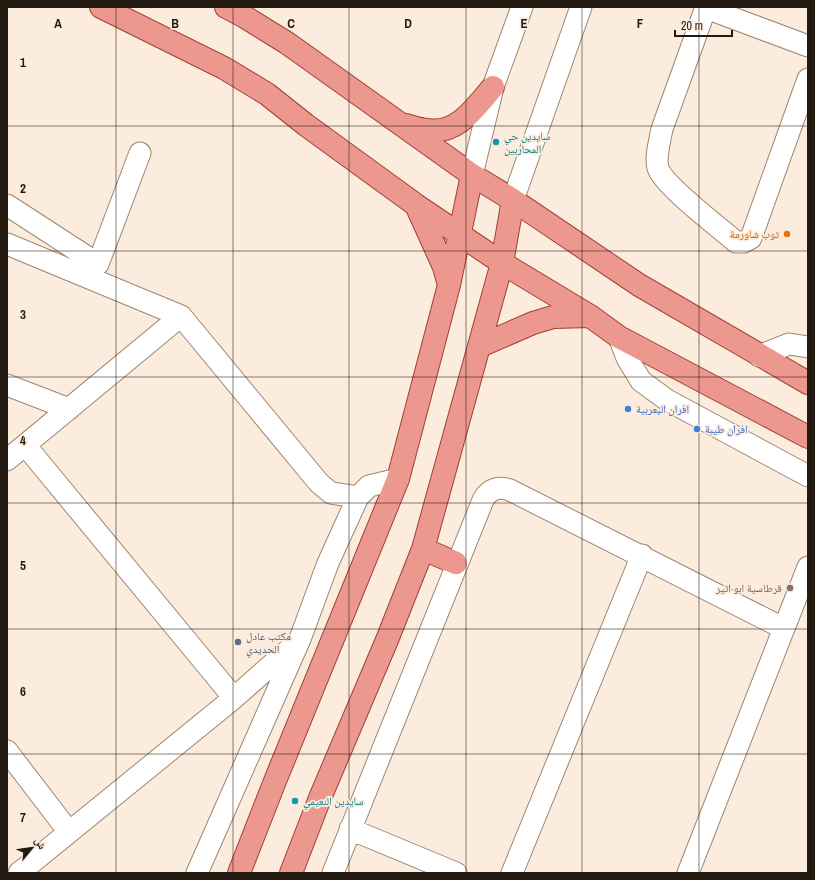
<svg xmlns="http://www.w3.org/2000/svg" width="815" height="880" font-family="'Archivo Narrow','Noto Naskh Arabic',sans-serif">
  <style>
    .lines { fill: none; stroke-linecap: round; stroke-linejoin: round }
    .minor-casing { stroke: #9e8670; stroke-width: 23 }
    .major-casing { stroke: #9e4032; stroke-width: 24 }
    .minor { stroke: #fff; stroke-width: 21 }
    .major { stroke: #ed988f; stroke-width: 22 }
    .grid { fill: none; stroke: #231a11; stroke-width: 1; stroke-opacity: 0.55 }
    .culture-dot { fill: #0f9aa8; stroke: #fcecde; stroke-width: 1.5 }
    .food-dot { fill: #e8710a; stroke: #fcecde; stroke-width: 1.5 }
    .shop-dot { fill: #3f7fe0; stroke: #fcecde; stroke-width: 1.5 }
    .education-dot { fill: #8d6e63; stroke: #fcecde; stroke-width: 1.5 }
    .service-dot { fill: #5c6f8a; stroke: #fcecde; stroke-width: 1.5 }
    .labels { text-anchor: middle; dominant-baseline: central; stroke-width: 3.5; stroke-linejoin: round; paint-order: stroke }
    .culture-label { font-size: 11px; fill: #0d838f; stroke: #fcecde; text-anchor: start }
    .food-label { font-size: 11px; fill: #c56008; stroke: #fcecde; text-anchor: end }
    .shop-label { font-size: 11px; fill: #366cbe; stroke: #fcecde; text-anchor: start }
    .education-label { font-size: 11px; fill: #785e54; stroke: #fcecde; text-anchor: end }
    .service-label { font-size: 11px; fill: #4e5e75; stroke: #fcecde; text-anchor: start }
    .grid-label { font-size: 13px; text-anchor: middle; font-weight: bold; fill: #231a11; stroke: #fcecde; stroke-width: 3.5; stroke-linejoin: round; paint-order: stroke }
  </style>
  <rect width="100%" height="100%" fill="#fcecde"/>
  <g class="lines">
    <g class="minor-casing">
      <path id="minor" d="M706,7l-44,122c-2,11 -7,28 -4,39 5,17 62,60 78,74h8l7,-4 57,-159
        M706,8l102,38
        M472,175l21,-88 29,-80
        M513,200l68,-193
        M7,205l91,59 42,-111
        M7,244l174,72 138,167 12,10 27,4 11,-11 29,-7
        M619,337l8,21 14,23 26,19 141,76
        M759,356l30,-12 19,3
        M7,385l62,24
        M25,445l209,253
        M7,460l174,-144
        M7,751l62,81
        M350,829l106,44
        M19,873l215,-175 60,-53
        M197,873l103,-234 28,-76 30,-66
        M333,873l150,-373c6,-11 15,-14 27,-10l273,138
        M512,873l130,-318
        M688,873l120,-306"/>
    </g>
    <g class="major-casing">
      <path id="major" d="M101,7l123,61 43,26 39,31 110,80 86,58 88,53 29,21 189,100
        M226,7l19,10 42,26 185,132 41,25 126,85 169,98
        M406,125c7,2 15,5 22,5 30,5 48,-24 65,-43
        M416,205l28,62 5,18
        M480,346l53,-23 20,-6 37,-1
        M423,549l33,14
        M239,873l36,-92 123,-302 51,-194 23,-110
        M291,873l29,-75 67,-158 36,-91 79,-286 11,-63"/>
    </g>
    <use href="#minor" class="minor"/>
    <use href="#major" class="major"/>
  </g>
  <path class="grid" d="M116,7v866M233,7v866M349,7v866M466,7v866M582,7v866M699,7v866M7,126h801M7,251h801M7,377h801M7,503h801M7,629h801M7,754h801"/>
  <g class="culture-dot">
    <circle cx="496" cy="142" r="4"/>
    <circle cx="295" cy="801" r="4"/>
  </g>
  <circle class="food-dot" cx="787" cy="234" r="4"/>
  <g class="shop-dot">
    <circle cx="628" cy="409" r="4"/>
    <circle cx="697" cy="429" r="4"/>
  </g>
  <circle class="education-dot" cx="790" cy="588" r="4"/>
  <circle class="service-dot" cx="238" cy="642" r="4"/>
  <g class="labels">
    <g class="culture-label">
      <text x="504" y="136">سايدين حي<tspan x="504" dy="13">المحاربين</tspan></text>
      <text x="303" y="801">سايدين النعيمي</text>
    </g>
    <g class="food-label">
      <text x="779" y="234">توب شاورمة</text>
    </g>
    <g class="shop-label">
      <text x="636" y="409">افران اليعربية</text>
      <text x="705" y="429">افران طيبة</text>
    </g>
    <g class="education-label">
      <text x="782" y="588">قرطاسية ابو اثير</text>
    </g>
    <g class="service-label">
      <text x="246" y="636">مكتب عادل<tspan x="246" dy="13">الحديدي</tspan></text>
    </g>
  </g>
  <g class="grid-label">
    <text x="58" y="28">A</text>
    <text x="175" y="28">B</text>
    <text x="291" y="28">C</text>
    <text x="408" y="28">D</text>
    <text x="524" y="28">E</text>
    <text x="640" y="28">F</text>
    <text x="23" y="67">1</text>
    <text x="23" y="193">2</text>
    <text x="23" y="319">3</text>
    <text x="23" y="445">4</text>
    <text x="23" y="570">5</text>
    <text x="23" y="696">6</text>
    <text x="23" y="822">7</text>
  </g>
  <rect width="815" height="880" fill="none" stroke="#231a11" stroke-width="16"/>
  <g transform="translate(32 848) rotate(61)" stroke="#fcecde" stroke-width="3" paint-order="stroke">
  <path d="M0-3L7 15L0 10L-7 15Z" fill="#231a11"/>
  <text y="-6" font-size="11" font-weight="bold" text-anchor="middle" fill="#231a11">ش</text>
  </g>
  <path d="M675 30v6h57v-6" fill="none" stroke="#231a11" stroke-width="2"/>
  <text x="681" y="30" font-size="12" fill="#231a11" stroke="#fcecde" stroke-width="3" paint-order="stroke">20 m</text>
</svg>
